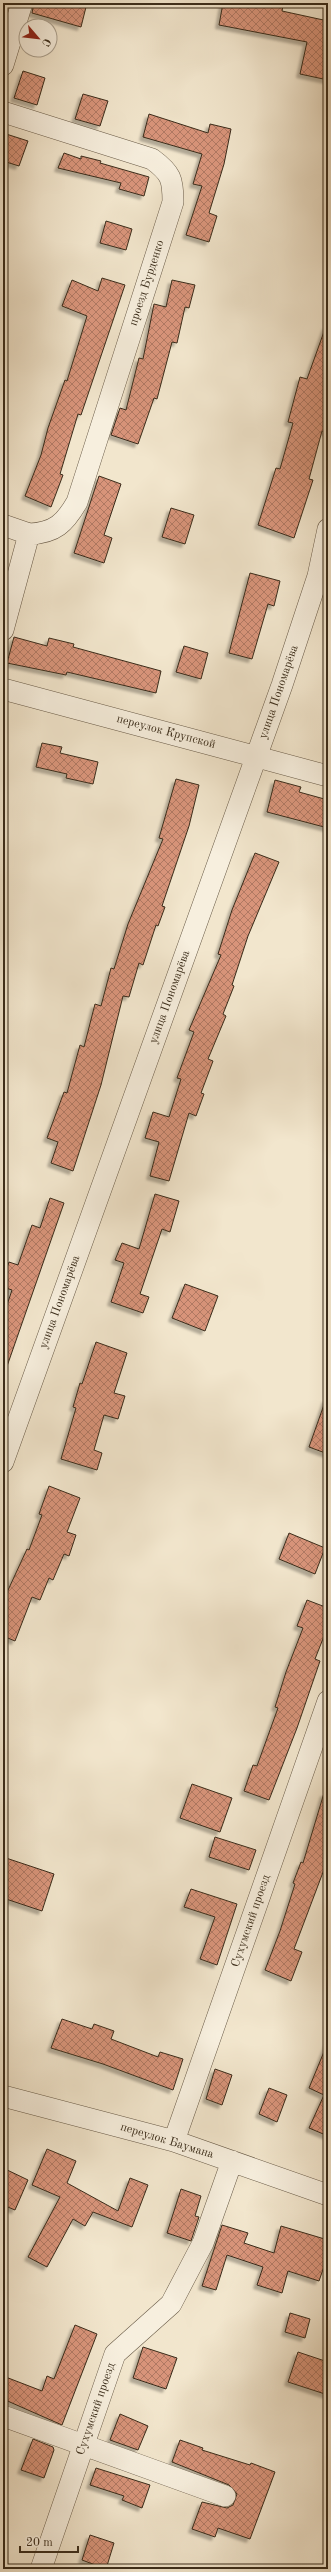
<svg xmlns="http://www.w3.org/2000/svg" width="331" height="2572" font-family="'Old Standard TT',serif">
  <style>
    .building { fill: url(#building-cross-hatch); stroke: #3a2c1a; filter: url(#shadow) }
    .lines { fill: none; stroke-linecap: round; stroke-linejoin: round }
    .minor-casing { stroke: #685a47; stroke-width: 22 }
    .minor { stroke: #f7efde; stroke-width: 21 }
    .labels { text-anchor: middle; dominant-baseline: central; stroke-width: 3; stroke-linejoin: round; paint-order: stroke }
    .street-label { font-size: 12px; fill: #3a2c1a; stroke: #f7efde }
  </style>
  <defs>
    <pattern id="building-cross-hatch" width="8" height="8" patternUnits="userSpaceOnUse"><rect width="8" height="8" fill="#d8947a"/><path d="M0 0l8 8M0 8l8-8" fill="none" stroke="#b07963"/></pattern>
    <filter id="shadow"><feDropShadow dx="-3.5" dy="3.5" stdDeviation="1" flood-color="#0004"/></filter>
  </defs>
  <rect width="100%" height="100%" fill="#f2e6cd"/>
  <filter id="stains"><feTurbulence type="fractalNoise" baseFrequency=".005" numOctaves="4"/><feColorMatrix values="0 0 0 0 .2 0 0 0 0 .09 0 0 0 0 .02 0 0 0 .5 -.17"/></filter>
  <radialGradient id="worn" r=".72"><stop offset=".6" stop-color="#630" stop-opacity="0"/><stop offset="1" stop-color="#630" stop-opacity=".3"/></radialGradient>
  <path class="building" d="M34,3h53l-6,24 -49,-14z
    M223,3h48l12,3 -1,5 46,10 -3,26 3,1v32l-28,-6 7,-32 -88,-17z
    M23,71l22,7 -8,27 -23,-7z
    M83,94l25,7 -8,25 -25,-7z
    M149,114l59,19 2,-9 21,5 -7,35 -15,49 8,3 -8,26 -23,-7 16,-49 -9,-2 9,-30 -59,-17z
    M3,133l25,8 -9,25 -16,-5z
    M64,153l17,6v-3l20,5 -1,2 49,14 -5,19 -25,-7 2,-6 -63,-15z
    M106,221l26,8 -6,21 -26,-7z
    M102,278l23,7 -44,130 -3,-1 -18,60 3,1 -12,32 -26,-11 16,-41 7,-27 17,-48 2,1 20,-65 -25,-10 10,-26 26,11z
    M172,280l23,5 -6,23 -4,-1 -8,36 -5,-1 -15,57 -3,-1 -16,46 -27,-9 9,-27 6,2 13,-52 4,1 11,-55 12,3z
    M326,326l2,1v106l-6,-2 -13,48 4,1 -19,58 -36,-13 18,-57 4,1 13,-46 -5,-1 12,-45 7,2z
    M99,476l22,8 -17,51 8,3 -8,25 -30,-10z
    M171,508l23,7 -9,29 -23,-7z
    M250,573l30,8 -6,25 -6,-2 -16,55 -23,-6z
    M14,637l33,9 2,-8 25,6 -1,3 88,24 -5,22 -89,-21 -1,3 -59,-12z
    M184,646l24,7 -7,26 -25,-7z
    M42,743l20,4 -2,6 38,9 -5,22 -27,-6 1,-4 -31,-7z
    M176,779l23,6 -10,41 -27,80 3,1 -7,19 -2,-1 -13,40 -4,-2 -10,34 -6,-1 -22,89 -28,86 -22,-8 7,-21 -11,-4 17,-46 3,1 13,-48 4,2 11,-43 6,2 10,-38 3,1 14,-45 35,-85 -4,-1z
    M275,780l26,7 -2,5 29,8v28l-61,-16z
    M255,853l24,9 -31,74 -16,49 2,1 -11,28 3,2 -18,43 5,2 -12,32 3,1 -8,22 -7,-3 -20,68 -19,-5 9,-34 -14,-4 8,-26 16,5 12,-38 -4,-1 17,-46 -5,-2 32,-75 -3,-1 14,-44z
    M155,1194l24,7 -9,31 -8,-3 -22,65 9,3 -6,16 -32,-11 13,-39 -9,-3 7,-17 17,6z
    M50,1198l14,5 -59,169h-2v-55l9,-27 -9,-3v-8l6,-17 9,3 14,-40 8,3z
    M185,1284l33,12 -13,35 -33,-13z
    M96,1342l31,11 -13,40 11,3 -7,23 -14,-4 -10,35 8,3 -5,17 -36,-11 15,-51 -3,-1 7,-24 2,1z
    M326,1399l2,1v54l-19,-7z
    M49,1486l31,12 -13,34 9,3 -7,21 -5,-2 -11,26 -4,-2 -9,22 -8,-3 -17,44 -12,-5v-35l24,-52 2,1 13,-35 -3,-1z
    M289,1533l36,15 -10,26 -36,-15z
    M307,1600l21,8v18l-13,33 5,2 -23,67 -28,72 -25,-9 9,-26 4,1 21,-58 -3,-1 11,-35 17,-44 -6,-2z
    M192,1784l40,14 -12,34 -40,-14z
    M324,1793l4,1v65l-34,90 8,3 -11,29 -26,-11 15,-39 15,-47 -2,-1 8,-21 2,1z
    M215,1837l41,13 -7,20 -40,-13z
    M3,1857l51,17 -12,37 -39,-13z
    M191,1889l46,15 -20,61 -17,-6 15,-42 -31,-10z
    M62,2019l30,10 2,-5 20,7 -3,8 47,18 2,-5 23,7 -10,31 -70,-26 -52,-16z
    M328,2042v94l-19,-8 15,-33 -15,-7z
    M215,2069l17,6 -10,30 -16,-6z
    M269,2088l18,7 -10,27 -18,-8z
    M47,2149l29,12 -9,22 51,28 12,-33 18,7 -16,42 -39,-15 -8,14 -12,-7 -26,48 -19,-10 32,-60 -28,-12z
    M3,2168l25,12 -13,30 -12,-5z
    M181,2189l20,7 -6,20 4,1 -8,24 -24,-8z
    M222,2225l26,8 -4,10 30,10 7,-27 47,14v15l-9,26 -31,-10 -6,22 -25,-8 6,-18 -36,-12 -11,35 -14,-4z
    M290,2313l20,6 -5,19 -20,-6z
    M75,2325l22,9 -35,91 -59,-26v-23l39,15 5,-15 7,3z
    M143,2347l34,11 -11,31 -33,-11z
    M298,2352l30,10v33l-40,-13z
    M120,2414l28,12 -10,24 -28,-10z
    M33,2439l20,8 1,3 -10,28 -23,-8z
    M180,2440l23,8 -1,2 48,15 1,-2 24,9 -25,67 -32,-11 -3,9 -23,-8 10,-27 25,6 6,-3 4,-11 -8,-9 -57,-23z
    M96,2468l54,17 -8,23 -20,-8 2,-4 -34,-11z
    M90,2535l24,8 -8,26 -24,-9z"/>
  <g class="lines">
    <g class="minor-casing">
      <path id="minor" d="M3,65l19,-62
        M3,112l149,47c19,14 21,20 21,43l-96,300c-12,21 -22,31 -48,32l-26,96
        M3,525l26,9
        M3,689l325,87
        M3,1462l279,-777 36,-109 10,-47
        M3,2096l171,45 154,54
        M174,2141l154,-440
        M3,2416l222,80
        M41,2569l74,-215 56,-50 32,-61 29,-82"/>
    </g>
    <use href="#minor" class="minor"/>
  </g>
  <g class="labels">
    <g class="street-label">
      <text transform="translate(147 283) rotate(-72)">проезд Бурденко</text>
      <text transform="translate(279 692) rotate(-71)">улица Пономарёва</text>
      <text transform="translate(166 732) rotate(15)">переулок Крупской</text>
      <text transform="translate(170 997) rotate(-70)">улица Пономарёва</text>
      <text transform="translate(60 1302) rotate(-70)">улица Пономарёва</text>
      <text transform="translate(251 1921) rotate(-71)">Сухумский проезд</text>
      <text transform="translate(167 2141) rotate(17)">переулок Баумана</text>
      <text transform="translate(96 2409) rotate(-71)">Сухумский проезд</text>
    </g>
  </g>
  <rect width="331" height="2572" fill="none" stroke="#f2e6cd" stroke-width="16"/>
  <rect x="4" y="4" width="323" height="2564" fill="none" stroke="#3a2c1a" stroke-width="2"/>
  <rect x="8" y="8" width="315" height="2556" fill="none" stroke="#3a2c1a"/>
  <g transform="translate(38 38) rotate(118)"><circle r="19" fill="#f7efde" stroke="#aba190"/>
  <path d="M0-3L7 15L0 10L-7 15Z" fill="#8f2418"/>
  <text y="-6" font-size="11" font-weight="bold" text-anchor="middle" fill="#3a2c1a">С</text>
  </g>
  <path d="M20 2546v6h58v-6" fill="none" stroke="#3a2c1a" stroke-width="2"/>
  <text x="26" y="2546" font-size="12" fill="#3a2c1a" stroke="#f7efde" stroke-width="3" paint-order="stroke">20 m</text>
  <rect width="100%" height="100%" filter="url(#stains)"/>
  <rect width="100%" height="100%" fill="url(#worn)"/>
</svg>
